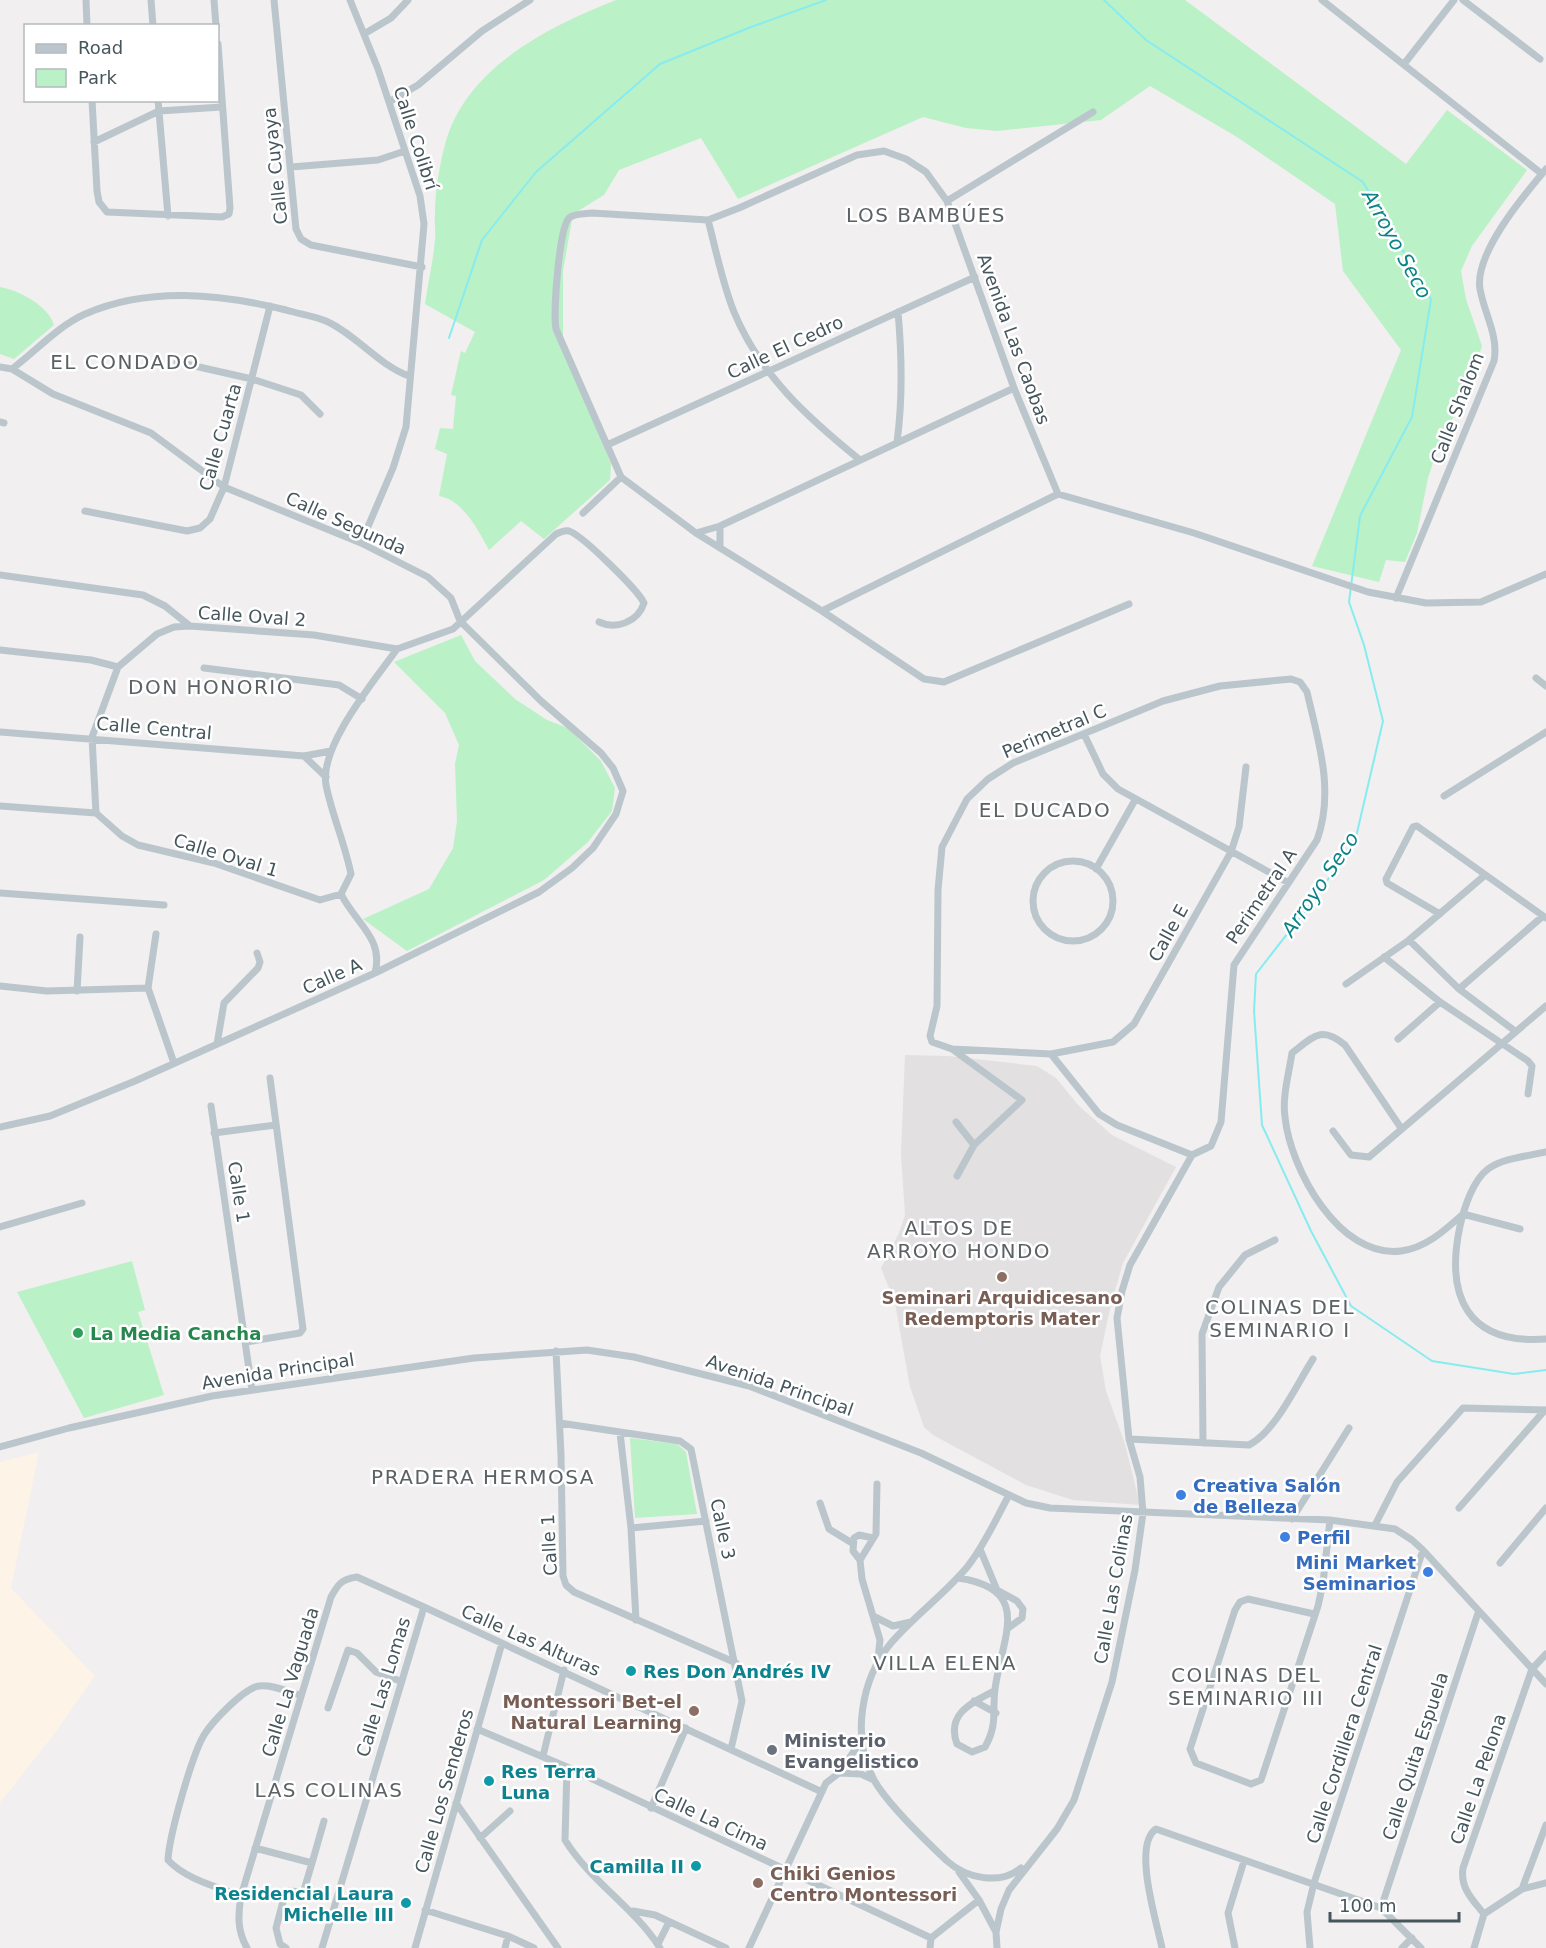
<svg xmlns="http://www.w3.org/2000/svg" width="1546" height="1948" font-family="'DejaVu Sans',sans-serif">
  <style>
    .commercial { fill: #fdf3e7 }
    .education { fill: #e2e0e1 }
    .green { fill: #bbf1c7 }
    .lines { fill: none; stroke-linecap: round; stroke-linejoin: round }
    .stream { stroke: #87ecef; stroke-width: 2 }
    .street { stroke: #bac6cc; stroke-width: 7 }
    .education-dot { fill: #8d6e63; stroke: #fff; stroke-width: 2 }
    .leisure-dot { fill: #2e9e5b; stroke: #fff; stroke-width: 2 }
    .shop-dot { fill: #3f7fe0; stroke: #fff; stroke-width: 2 }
    .culture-dot { fill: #0f9aa8; stroke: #fff; stroke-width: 2 }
    .worship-dot { fill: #6b7280; stroke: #fff; stroke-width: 2 }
    .labels { text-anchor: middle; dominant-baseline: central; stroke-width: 5; stroke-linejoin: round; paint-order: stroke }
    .street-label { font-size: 18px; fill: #46565d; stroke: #fff }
    .education-label { font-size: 18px; font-weight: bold; fill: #785e54; stroke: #fff }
    .leisure-label { font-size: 18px; font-weight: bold; fill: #27864d; stroke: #fff; text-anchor: start }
    .shop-label { font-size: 18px; font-weight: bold; fill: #366cbe; stroke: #fff; text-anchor: start }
    .culture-label { font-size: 18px; font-weight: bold; fill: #0d838f; stroke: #fff; text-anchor: start }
    .worship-label { font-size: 18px; font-weight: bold; fill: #5b616d; stroke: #fff; text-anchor: start }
    .neighbourhood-label { font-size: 20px; letter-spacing: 1.5px; fill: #5b6164; stroke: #fff }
    .water-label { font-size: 20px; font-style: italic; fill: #0a8388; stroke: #fff }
  </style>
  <rect width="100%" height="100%" fill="#f1efef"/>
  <path class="commercial" d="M39,1452l-28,136 84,88 -40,57 -55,70v-341z"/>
  <path class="education" d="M905,1055l43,1 89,10 19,12 23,28 33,29 64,32 -53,96 -12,41 -11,52 6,35 19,53 15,61 -67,-5 -47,-15 -93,-50 -9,-8 -14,-40 -15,-84 -14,-35 18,-35 6,-18 -4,-62z"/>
  <path class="green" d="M616,0h569l221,164 41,-54 80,60 -55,76 -11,25 5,28 16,47 -16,50 -25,42 -13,40 -11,55 -12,29 -19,-2 -7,22 -67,-16 89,-216 -58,-79 -8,-67 -98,-67 -87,-51 -49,34 -104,11 -31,-3 -43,-11 -185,82 -37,-61 -82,32 -15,25 -31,19 -10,57v74l48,119 -1,16 -66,59 -23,-18 -32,29c-10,-19 -27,-51 -50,-54l8,-42 -12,-5 5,-21 13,1 3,-33 -5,-1 10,-44 4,2 10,-21 -50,-28c3,-21 8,-42 10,-64 1,-9 -1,-18 0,-27 0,-22 5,-51 11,-72 22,-75 104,-115 170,-141z
    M0,287c18,3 49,19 54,38l-40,34 -14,-5z
    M461,635l14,26 40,38 32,21 21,8 33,33 14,27 -3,23 -24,31 -44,38 -137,71 -44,-32 66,-30 24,-41 4,-27 -2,-57 4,-19 -14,-32 -51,-51z
    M132,1261l13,49 -7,2 26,83 -80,23 -67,-126z
    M630,1438l47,6 9,8 11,62 -62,4z"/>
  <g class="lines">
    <path class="stream" d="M1104,0l42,40 217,142 68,117 -19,118 -52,99 -11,86 15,43 19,76 -27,116 -37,56 -63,81 -2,37 8,114 49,106 40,75 81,55 82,13 32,-4
      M449,338l33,-98 54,-68 124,-108 91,-37 75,-27"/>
    <path class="street" d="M86,0l1,26
      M151,0l2,26
      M214,0l2,26
      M274,0l22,229 5,10 10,6 111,22
      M350,0l28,69 42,127 4,28 -18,203 -13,41 -32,75
      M1322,0l220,174
      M1463,0l77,59
      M364,34l27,-16 17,-18
      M1404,64l50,-64
      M92,100l5,91 2,11 8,10 115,5 7,-3 1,-6 -12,-164
      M158,100l10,116
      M389,102l29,-17 64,-54 48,-31
      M94,142l65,-31 63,-4
      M291,167l87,-7 27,-9
      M947,201l146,-89
      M708,220c8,30 14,62 26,92 26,63 74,106 126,148
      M177,362l75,17 49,16 19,19
      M0,367l12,2 41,25 98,39 73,54 137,56 67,34 23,21 9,23 81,80 60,52 12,15 10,23 -7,23 -23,34 -21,20 -33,24 -164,81 -240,108 -85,35 -50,11
      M12,369c23,-17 46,-43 73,-55 64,-28 136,-20 201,-4 13,4 28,6 40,11 31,14 51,43 83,55
      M0,422l4,1
      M897,442c6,-44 5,-86 1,-130
      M607,445l368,-168
      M85,511l102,20 13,-3 10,-9 14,-32 46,-181
      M583,513l38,-36
      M696,533l24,-7 294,-138
      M720,548v-22
      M0,575l143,20 22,11 25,20
      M1396,598l98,-237c5,-25 -10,-48 -14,-72 -6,-35 44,-94 66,-120
      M1129,604l-185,78 -20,-3 -102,-68 -126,-78 -75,-56 -65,-148c-3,-15 3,-102 13,-111 6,-5 16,-4 23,-5l116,7 31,-12 118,-53 27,-4 22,8 20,13 21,29 67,187 44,106 136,39 174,59 58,11 55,-1 65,-28
      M822,611l236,-117
      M397,649l56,-20 103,-95c4,-2 9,-4 13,-3 13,4 69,59 75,72 -6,19 -28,27 -45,19
      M0,650l91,10 27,7
      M204,668l135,17 23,14
      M1536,678l10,8
      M1291,679l9,3 7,10c11,48 28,99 10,148l-83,125 -13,157 -10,24 -19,9 -75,-30 -18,-11 -48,-60 -99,-5 -20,-7 -2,-6 7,-30 1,-116 4,-43 25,-48 21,-20 25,-16 150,-62 57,-15z
      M0,732l304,24 27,-5
      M1084,734l19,40 15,15 169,93
      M304,756l22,21
      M1444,796l102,-64
      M0,806l96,7
      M1033 901a40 40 0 1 1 80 0a40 40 0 1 1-80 0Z
      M1096,869l39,-69
      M0,893l164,12
      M341,894l10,-20c-6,-30 -19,-59 -25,-89 -7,-39 49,-105 71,-136
      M1440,914l-53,-31 -1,-4 27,-52 4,-1 129,92
      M156,934l-8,54 26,75
      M1409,940l50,49 56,42
      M1384,957l56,45 88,59 4,5 -4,28
      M375,973c9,-35 -19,-49 -34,-79l-21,6 -106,-37 -76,-18 -16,-9 -26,-23 -4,-76 26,-70 39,-33 17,-7 16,-1 124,9 83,14
      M1346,984l63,-44 75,-64
      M0,986l47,5 101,-3
      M1459,989l84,-73
      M77,991l3,-54
      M1398,1039l42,-37
      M217,1044l7,-41 34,-35 2,-6 -3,-9
      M952,1049l70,51 -48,45 -17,31
      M1051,1054l62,-12 21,-18 97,-172 8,-25 7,-60
      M211,1106l41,284
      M956,1122l18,23
      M1401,1128l-56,-83c-24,-20 -32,-8 -53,8 -3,20 -10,44 -7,64 5,51 54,142 116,134 25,-3 44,-21 62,-37
      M1333,1131l18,24 18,2 177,-151
      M214,1133l62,-8
      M1546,1152c-18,4 -43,6 -58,17 -15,11 -24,39 -28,57 -15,70 7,119 86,113
      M1463,1214l57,15
      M0,1227l82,-24
      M246,1342l54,-9 3,-4 -33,-251
      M556,1351l5,104 2,121 3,9 8,7 162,71
      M560,1423l120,18 11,8 51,252 -11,48
      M620,1433l11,95 5,92
      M1129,1439l120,6c26,-13 48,-61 64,-86
      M1203,1443l-1,-109 17,-47 26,-32 30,-15
      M0,1447l69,-19 143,-32 262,-38 113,-8 47,7 115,29 172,67 105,50 24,5 280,12 65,9 17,11 11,10 123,134
      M877,1484l-1,50 -16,26 2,19 18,61 -2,19
      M1009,1495c-13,24 -24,49 -41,71 -23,28 -54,50 -77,77 -30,36 -40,95 -17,137 12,22 54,63 73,81 20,18 53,24 74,7
      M820,1503l9,26 23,14
      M1459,1508l86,-98
      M1292,1519l57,-91
      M1375,1525l22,-43 66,-74 83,2
      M631,1528l75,-7
      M980,1549l17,41 20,11 6,8 -1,9 -15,11
      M860,1560l-7,-9 1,-13 5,-3 14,3
      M1500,1563l46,-55
      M958,1578c76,11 44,58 37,111 -3,23 3,35 -10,58l-13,5 -15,-8c-11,-30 14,-41 37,-53
      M1314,1614l-66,-15 -8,3 -5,8 -45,139 6,14 55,21 10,-4 57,-174 5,-23 7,-63
      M875,1617l18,9 18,-4
      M974,1701l22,12
      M328,1708l20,-58 9,3 19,19 24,9
      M477,1729l90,38 364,171
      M543,1756l21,-86
      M567,1767l-2,73c25,41 69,67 95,108
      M839,1773l22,-32
      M456,1803l102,145
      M651,1808l35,-80
      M480,1838l30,-27
      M255,1848l57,15 -8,27 -3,2 -12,-1 -4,3 -9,34 4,16 6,4
      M312,1863l12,-42
      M959,1872l20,28 17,32
      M1522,1889l24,-6
      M241,1896c-23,-9 -56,-17 -73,-36 1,-24 24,-105 36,-125 8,-13 40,-47 55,-49 13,-2 29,6 41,9
      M1381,1908l97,-295
      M425,1910l83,26 26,12
      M633,1911l22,4 71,33
      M1484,1914c-12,-15 -24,-26 -21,-46l69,-199 14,-15
      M1484,1914l38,-25 24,-64
      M931,1938l48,-38
      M658,1944l11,-22
      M247,1948c-10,-18 -9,-32 -6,-52l90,-299c7,-13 11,-18 26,-20l67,30 398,185
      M322,1948l102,-341
      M415,1948l87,-305
      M505,1948l3,-12
      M749,1948l77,-165 13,-10 22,1 13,6
      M930,1948l1,-10
      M997,1948l-1,-16 5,-23 8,-19 48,-61 17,-29 38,-118 23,-112 8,-57 -3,-36 -11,-38 -12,-121 5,-27 8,-26 62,-110
      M1162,1948c-5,-25 -30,-103 -6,-119l225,79 40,40
      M1235,1948l-7,-35 16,-52
      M1310,1948l-3,-36 7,-29 109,-333
      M1402,1948l10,-10
      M1474,1948l10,-34"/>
  </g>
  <g class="education-dot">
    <circle cx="1002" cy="1277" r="6"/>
    <circle cx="694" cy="1711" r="6"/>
    <circle cx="758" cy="1883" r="6"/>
  </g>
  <circle class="leisure-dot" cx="78" cy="1333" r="6"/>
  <g class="shop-dot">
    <circle cx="1181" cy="1495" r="6"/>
    <circle cx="1285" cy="1537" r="6"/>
    <circle cx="1428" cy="1572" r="6"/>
  </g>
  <g class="culture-dot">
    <circle cx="631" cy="1671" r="6"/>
    <circle cx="489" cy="1781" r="6"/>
    <circle cx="696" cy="1866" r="6"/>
    <circle cx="406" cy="1903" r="6"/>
  </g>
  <circle class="worship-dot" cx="772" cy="1750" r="6"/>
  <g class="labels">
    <g class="street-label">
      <text transform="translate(416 138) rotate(72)">Calle Colibrí</text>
      <text transform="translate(275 166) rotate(-96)">Calle Cuyaya</text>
      <text transform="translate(1014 339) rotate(70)">Avenida Las Caobas</text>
      <text transform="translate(785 347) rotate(-25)">Calle El Cedro</text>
      <text transform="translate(1457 408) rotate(-69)">Calle Shalom</text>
      <text transform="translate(220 437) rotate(-74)">Calle Cuarta</text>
      <text transform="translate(346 523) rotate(24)">Calle Segunda</text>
      <text transform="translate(252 616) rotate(4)">Calle Oval 2</text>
      <text transform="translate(154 728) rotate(5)">Calle Central</text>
      <text transform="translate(1054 731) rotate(-23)">Perimetral C</text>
      <text transform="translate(226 855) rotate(17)">Calle Oval 1</text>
      <text transform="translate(1261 896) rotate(-56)">Perimetral A</text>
      <text transform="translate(1168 933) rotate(-61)">Calle E</text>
      <text transform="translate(332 976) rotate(-24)">Calle A</text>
      <text transform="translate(239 1192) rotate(81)">Calle 1</text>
      <text transform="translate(278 1371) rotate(-9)">Avenida Principal</text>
      <text transform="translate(780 1385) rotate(19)">Avenida Principal</text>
      <text transform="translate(723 1529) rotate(78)">Calle 3</text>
      <text transform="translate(549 1545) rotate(-93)">Calle 1</text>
      <text transform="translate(1113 1589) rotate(-80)">Calle Las Colinas</text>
      <text transform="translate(531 1640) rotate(24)">Calle Las Alturas</text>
      <text transform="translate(290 1682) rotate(-73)">Calle La Vaguada</text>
      <text transform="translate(383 1687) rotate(-73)">Calle Las Lomas</text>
      <text transform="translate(1344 1744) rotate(-72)">Calle Cordillera Central</text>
      <text transform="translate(1415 1756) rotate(-72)">Calle Quita Espuela</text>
      <text transform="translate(1478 1779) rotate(-71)">Calle La Pelona</text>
      <text transform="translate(444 1791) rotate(-74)">Calle Los Senderos</text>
      <text transform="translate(711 1819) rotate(25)">Calle La Cima</text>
    </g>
    <g class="education-label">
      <text x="1002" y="1297">Seminari Arquidicesano<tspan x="1002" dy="21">Redemptoris Mater</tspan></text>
      <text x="682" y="1701" text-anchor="end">Montessori Bet-el<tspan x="682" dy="21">Natural Learning</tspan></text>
      <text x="770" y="1873" text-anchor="start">Chiki Genios<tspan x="770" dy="21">Centro Montessori</tspan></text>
    </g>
    <g class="leisure-label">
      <text x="90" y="1333">La Media Cancha</text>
    </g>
    <g class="shop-label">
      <text x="1193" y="1485">Creativa Salón<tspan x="1193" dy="21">de Belleza</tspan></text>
      <text x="1297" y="1537">Perfil</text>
      <text x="1416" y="1562" text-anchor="end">Mini Market<tspan x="1416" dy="21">Seminarios</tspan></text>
    </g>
    <g class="culture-label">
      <text x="643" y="1671">Res Don Andrés IV</text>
      <text x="501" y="1771">Res Terra<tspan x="501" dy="21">Luna</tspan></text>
      <text x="684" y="1866" text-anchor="end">Camilla II</text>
      <text x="394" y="1893" text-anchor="end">Residencial Laura<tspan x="394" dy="21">Michelle III</tspan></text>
    </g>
    <g class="worship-label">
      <text x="784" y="1740">Ministerio<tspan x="784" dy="21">Evangelistico</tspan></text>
    </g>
    <g class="neighbourhood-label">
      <text x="926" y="215">LOS BAMBÚES</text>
      <text x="125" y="362">EL CONDADO</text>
      <text x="211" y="687">DON HONORIO</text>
      <text x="1045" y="810">EL DUCADO</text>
      <text x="959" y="1228">ALTOS DE<tspan x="959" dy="23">ARROYO HONDO</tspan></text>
      <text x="1280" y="1307">COLINAS DEL<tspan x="1280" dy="23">SEMINARIO I</tspan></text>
      <text x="483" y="1477">PRADERA HERMOSA</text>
      <text x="945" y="1663">VILLA ELENA</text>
      <text x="1246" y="1675">COLINAS DEL<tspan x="1246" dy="23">SEMINARIO III</tspan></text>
      <text x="329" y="1790">LAS COLINAS</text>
    </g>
    <g class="water-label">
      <text transform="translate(1397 244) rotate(61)">Arroyo Seco</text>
      <text transform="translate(1320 884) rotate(-56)">Arroyo Seco</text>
    </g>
  </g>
  <rect x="24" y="24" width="195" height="78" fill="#ffffff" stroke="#b5bbbe" stroke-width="1.5"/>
  <rect x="36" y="44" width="30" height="9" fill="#bac6cc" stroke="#b5bbbe" stroke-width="1.5"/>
  <text x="78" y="54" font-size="18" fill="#46565d">Road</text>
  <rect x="36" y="69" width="30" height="18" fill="#bbf1c7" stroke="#b5bbbe" stroke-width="1.5"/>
  <text x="78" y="84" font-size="18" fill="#46565d">Park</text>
  <path d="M1330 1912v9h129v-9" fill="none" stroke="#46565d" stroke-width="3"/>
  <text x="1339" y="1912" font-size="18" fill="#46565d" stroke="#ffffff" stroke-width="4.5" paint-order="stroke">100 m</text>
</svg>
